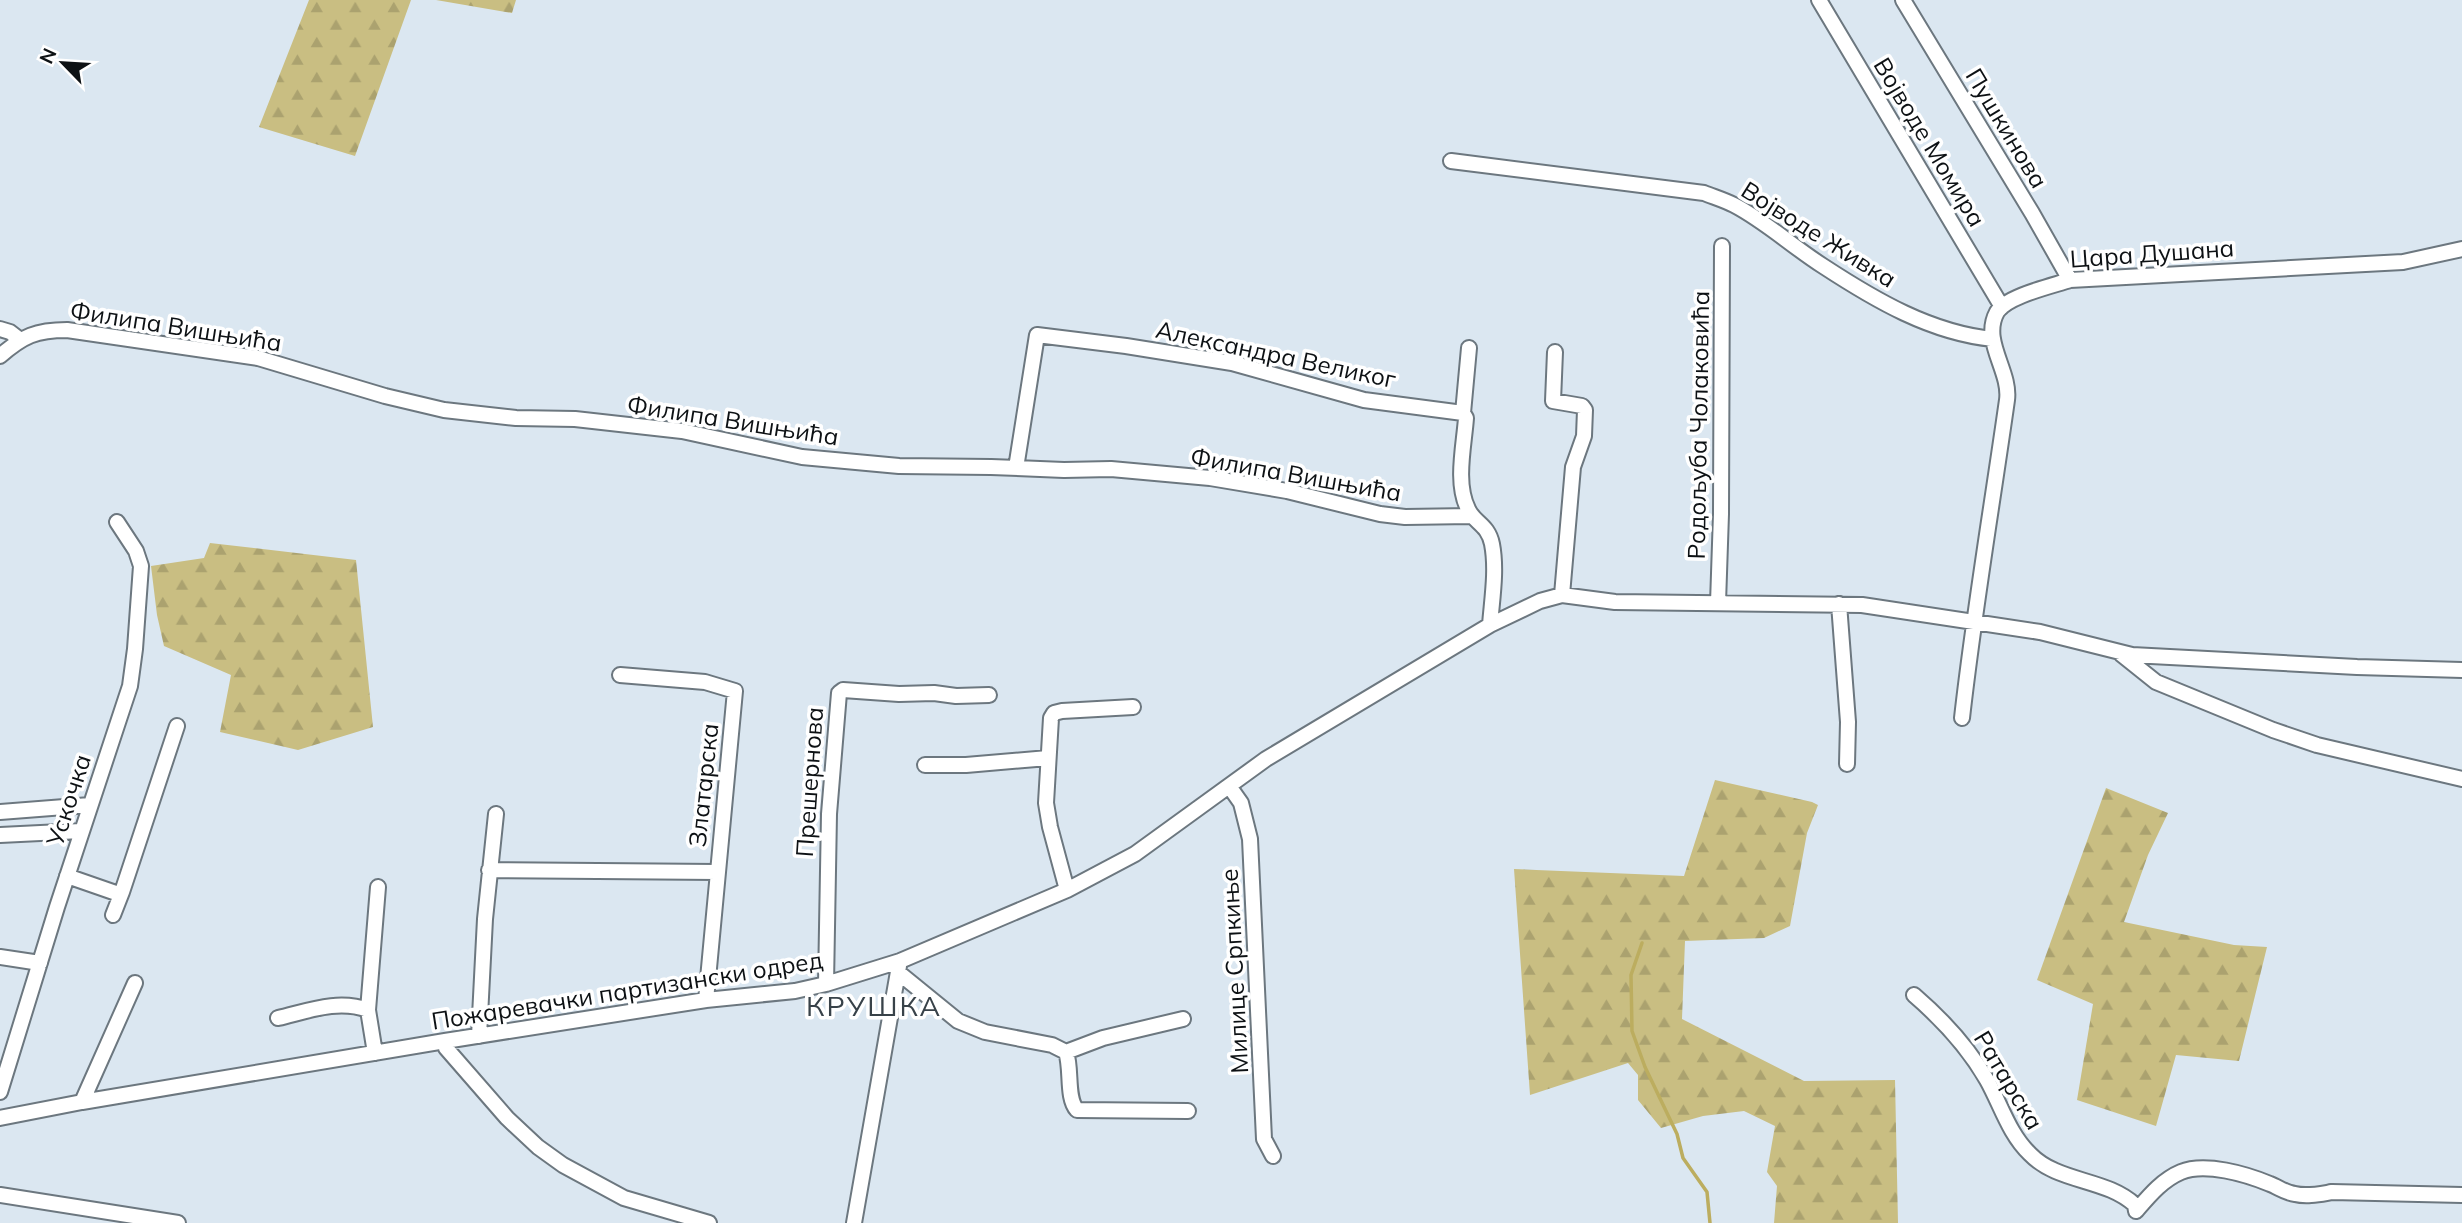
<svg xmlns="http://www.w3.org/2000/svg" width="2462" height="1223" font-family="Mulish,sans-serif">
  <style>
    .forest { fill: url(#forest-firs) }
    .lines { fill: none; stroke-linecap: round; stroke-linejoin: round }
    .stream { stroke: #bcad5f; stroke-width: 3.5 }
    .minor-casing { stroke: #6c777f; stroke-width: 18 }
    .minor { stroke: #fff; stroke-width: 14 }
    .labels { text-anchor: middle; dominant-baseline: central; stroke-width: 7; stroke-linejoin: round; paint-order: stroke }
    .street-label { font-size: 24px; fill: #0d1114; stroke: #fff }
    .quarter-label { font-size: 28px; letter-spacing: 2px; fill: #384249; stroke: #fff }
  </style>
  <defs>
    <pattern id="forest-firs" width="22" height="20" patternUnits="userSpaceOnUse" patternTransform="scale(1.75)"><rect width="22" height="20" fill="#c9be82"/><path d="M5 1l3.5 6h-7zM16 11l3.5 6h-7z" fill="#aba26f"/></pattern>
  </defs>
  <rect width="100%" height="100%" fill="#dbe7f1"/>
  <path class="forest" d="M309,0h102l-56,156 -96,-29z
    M436,0h80l-4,13z
    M210,543l146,17 17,167 -75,23 -78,-18 11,-57 -67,-29 -7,-31 -6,-49 53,-8z
    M1715,780l97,22 6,3 -11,28 -17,93 -26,12 -79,3 -3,78 122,62 91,-1 3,143h-124l3,-37 -10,-14 8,-46 -31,-15 -41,5 -42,12 -23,-28v-25l-10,-12 -98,32 -16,-226 170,7z
    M2106,788l62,25 -20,42 -24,67 110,23 33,2 -28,114 -63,-6 -20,71 -79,-26 16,-96 -56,-24z"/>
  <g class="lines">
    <path class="stream" d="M1642,943l-11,32 1,56 13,36 32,67 6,24 24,34 3,31"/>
    <g class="minor-casing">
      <path id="minor" d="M1819,0l183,307
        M1903,0l129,213 38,67
        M1451,161l253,32c10,4 20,7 30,12 31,16 59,42 89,61 52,34 108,67 170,73
        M0,329l10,3 9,7
        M1555,352l-2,49 29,5 3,4 -1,26 -11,31 -11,128
        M0,356c23,-20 36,-26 67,-26l191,28 127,38 59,14 72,8 59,1 107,12 120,26 97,9 92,1 73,3 47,-1 99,9 77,13 93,23 25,3 66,-1
        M1463,413l6,-65
        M1016,468l21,-133 89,11 106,17 132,37 99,13 3,5c-2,28 -11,65 2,91 6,14 20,15 24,35 5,26 0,55 -2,81
        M1718,603l3,-89 1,-268
        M1839,604l9,118 -1,42
        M2121,654l35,28 117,48 44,15 145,34
        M620,675l85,7 30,9 -29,309
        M1962,718c12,-107 30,-212 45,-318 4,-29 -26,-59 -10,-88 10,-16 55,-26 73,-32l333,-18 59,-13
        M925,765h41l82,-7
        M1229,786l12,17 9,36 14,300 9,17
        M0,812l90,-7
        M0,835l81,-4
        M489,870l228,2
        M67,876l49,17 6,-1 55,-166
        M1067,890l-17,-63 -4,-24 5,-85 3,-5 8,-2 71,-4
        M113,915l9,-23
        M0,957l40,6
        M899,973l59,48 27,11 67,13 14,7 37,-14 80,-19
        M826,984l3,-170 10,-121 4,-3 56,4 35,-1 22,3 33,-1
        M1914,995c29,25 54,52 73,85 14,25 22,54 43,74 28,29 76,24 105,51l1,6
        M278,1018c30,-7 60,-19 90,-8
        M479,1036l6,-117 11,-105
        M445,1041l1,7 61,70 31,29 25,18 61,33 85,25
        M1066,1052c6,17 0,46 11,58l111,1
        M375,1053l-7,-43 10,-123
        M0,1092l57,-185 73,-221 5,-37 6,-83 -5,-15 -19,-29
        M82,1102l53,-119
        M0,1118l82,-16 363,-61 261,-41 89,-9 31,-7 74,-23 167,-71 68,-36 131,-95 224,-134 50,-24 22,-6 53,7 247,3 178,27 92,23 225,12 105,3
        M0,1195l178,28
        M2136,1211c13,-15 26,-31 45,-39 24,-10 65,2 89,12 8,3 16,9 25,10 12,3 25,0 37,-2l130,3
        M854,1223l45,-257"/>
    </g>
    <use href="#minor" class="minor"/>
  </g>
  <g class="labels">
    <g class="street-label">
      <text transform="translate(2007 128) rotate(59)">Пушкинова</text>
      <text transform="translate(1930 142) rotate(59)">Војводе Момира</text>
      <text transform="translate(1819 234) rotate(32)">Војводе Живка</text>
      <text transform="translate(2152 253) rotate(-4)">Цара Душана</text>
      <text transform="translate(176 326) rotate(9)">Филипа Вишњића</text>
      <text transform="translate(1276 354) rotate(12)">Александра Великог</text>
      <text transform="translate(733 420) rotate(9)">Филипа Вишњића</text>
      <text transform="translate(1698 425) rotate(-89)">Родољуба Чолаковића</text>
      <text transform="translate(1296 474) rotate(10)">Филипа Вишњића</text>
      <text transform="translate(809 782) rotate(-86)">Прешернова</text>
      <text transform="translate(703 785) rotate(-84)">Златарска</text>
      <text transform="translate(68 800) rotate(-72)">Ускочка</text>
      <text transform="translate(1234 971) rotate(-93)">Милице Српкиње</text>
      <text transform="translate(627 990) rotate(-9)">Пожаревачки партизански одред</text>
      <text transform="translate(2009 1080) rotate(59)">Ратарска</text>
    </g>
    <g class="quarter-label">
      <text x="874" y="1005">КРУШКА</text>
    </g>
  </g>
  <g transform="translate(63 63) rotate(295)" stroke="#ffffff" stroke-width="5" paint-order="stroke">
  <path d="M0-5L12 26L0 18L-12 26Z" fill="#0d1114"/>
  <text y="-10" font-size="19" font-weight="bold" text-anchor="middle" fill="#0d1114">N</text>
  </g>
</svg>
